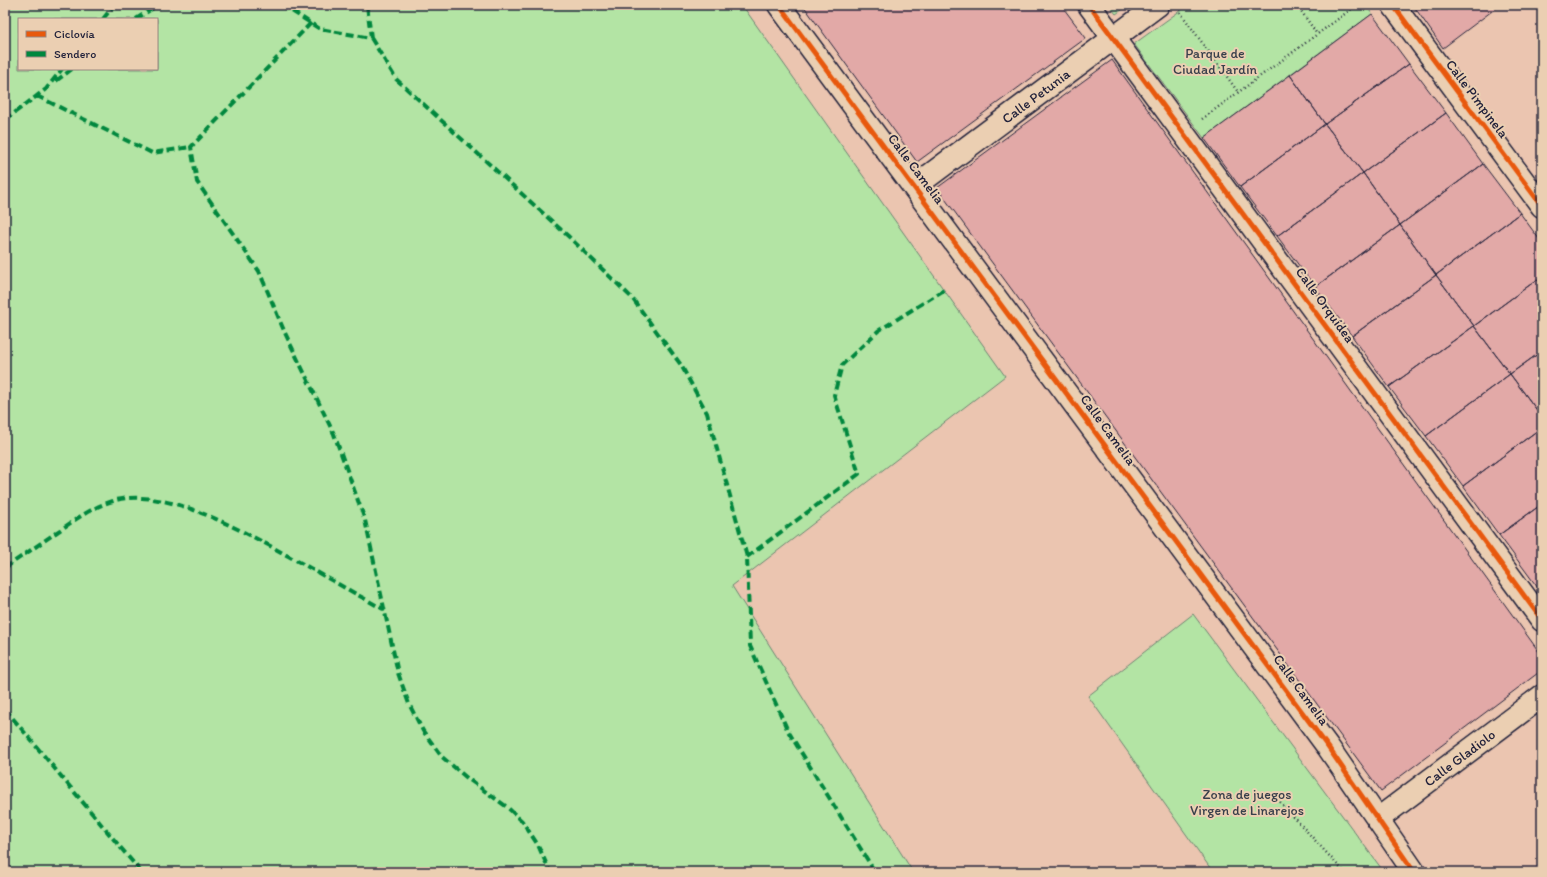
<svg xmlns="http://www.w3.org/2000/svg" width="1547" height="877" font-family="Itim,sans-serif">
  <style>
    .green { fill: #b3e4a4; stroke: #6a8370; fill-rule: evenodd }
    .building { fill: #e2a9a7; stroke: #22223b }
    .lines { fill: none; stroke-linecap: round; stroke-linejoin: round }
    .street-casing { stroke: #22223b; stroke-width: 25 }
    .secondary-casing { stroke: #22223b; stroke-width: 25 }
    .path { stroke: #22223b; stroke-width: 2.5; stroke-dasharray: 1 3; stroke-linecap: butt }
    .street { stroke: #ebcfb2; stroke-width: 22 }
    .secondary { stroke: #ebcfb2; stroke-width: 22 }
    .quiet { stroke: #00873e; stroke-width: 4; stroke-dasharray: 8 4; stroke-linecap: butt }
    .cycleway-casing { stroke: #ebcfb2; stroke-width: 8 }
    .cycleway { stroke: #e8590c; stroke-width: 5 }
    .labels { text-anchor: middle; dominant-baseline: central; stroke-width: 4; stroke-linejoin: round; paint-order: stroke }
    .park-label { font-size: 14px; fill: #383f4b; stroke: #ebcfb2 }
    .street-label { font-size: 14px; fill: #22223b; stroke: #ebcfb2 }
  </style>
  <rect width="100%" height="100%" fill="#ebc5b0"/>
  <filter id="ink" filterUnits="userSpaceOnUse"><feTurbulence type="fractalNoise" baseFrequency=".025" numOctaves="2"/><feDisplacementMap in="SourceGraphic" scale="8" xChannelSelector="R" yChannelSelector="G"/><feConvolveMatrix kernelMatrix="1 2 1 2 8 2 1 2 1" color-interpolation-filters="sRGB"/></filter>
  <g filter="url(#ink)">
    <path class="green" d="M5,5h737l263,371 -273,210 181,286h-908zM19,19h138v50h-138z
      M1109,5h20l-13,9z
      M1188,5h178l6,9 -168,124 -70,-94z
      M1193,614l191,258h-171l-125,-176z"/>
    <path class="building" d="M803,5h258l25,33 -169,124z
      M1413,5h87l-57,43z
      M1372,14l37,50 -84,60 -35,-49z
      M1112,60l430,596v14l-161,121 -444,-603z
      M1409,64l37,49 -83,60 -38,-49z
      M1290,75l35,49 -85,63 -36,-49z
      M1446,113l37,51 -83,61 -37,-52z
      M1325,124l38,49 -86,63 -37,-49z
      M1483,164l37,49 -84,62 -36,-50z
      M1363,173l37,52 -85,62 -38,-51z
      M1520,213l22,30v33l-68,50 -38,-51z
      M1400,225l36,50 -84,61 -37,-49z
      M1436,275l38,51 -85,61 -37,-51z
      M1542,276v75l-32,23 -36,-48z
      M1474,326l36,48 -84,62 -37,-49z
      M1542,351v66l-32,-43z
      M1510,374l32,43v10l-79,59 -37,-50z
      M1542,427v77l-43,31 -36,-49z
      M1542,504v81l-4,3 -39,-53z"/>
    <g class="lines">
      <g class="street-casing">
        <g id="street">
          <path d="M1089,5l453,615"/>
          <path d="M1393,5l149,201"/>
          <path id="s1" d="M914,187l244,-182"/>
        </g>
      </g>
      <g class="secondary-casing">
        <g id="secondary">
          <path d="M779,5l549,742 86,125"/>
          <path id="s2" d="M1378,819l164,-123"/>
        </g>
      </g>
      <path class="path" d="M1297,5l20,29
        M1180,12l58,80
        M1202,119l155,-114
        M1280,802l64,70"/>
      <use href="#street" class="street"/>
      <use href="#secondary" class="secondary"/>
      <path class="quiet" d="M282,5l38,24 51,9 -4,-33
        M103,19l11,-14
        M136,19l22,-14
        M311,23l-120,124 6,35 62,89 26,62 49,101 31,86 33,153 11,31 14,27 19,26 25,21 40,29 15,14 16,24 12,27
        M371,38l25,41 172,157 64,62 49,67 26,48 40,144 3,89 38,85 87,141
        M56,81l16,-12
        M37,96l115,57 39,-6
        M5,120l41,-31 16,-20
        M747,557l112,-83 -25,-79 8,-30 36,-34 66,-41
        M5,568c17,-12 35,-24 52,-36 18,-12 35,-25 56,-31 53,-17 142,37 188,62 28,16 55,31 82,46
        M5,709l136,163"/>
      <g class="cycleway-casing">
        <path id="cycleway" d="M779,5l549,742 86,125
          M1089,5l453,615
          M1393,5l149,201"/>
      </g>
      <use href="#cycleway" class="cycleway"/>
    </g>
  </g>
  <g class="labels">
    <g class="park-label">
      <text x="1215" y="53">Parque de<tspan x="1215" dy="16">Ciudad Jardín</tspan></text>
      <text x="1247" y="794">Zona de juegos<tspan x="1247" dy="16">Virgen de Linarejos</tspan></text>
    </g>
    <g class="street-label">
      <text stroke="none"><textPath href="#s1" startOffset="152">Calle Petunia</textPath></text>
      <text transform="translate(1477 99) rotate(53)">Calle Pimpinela</text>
      <text transform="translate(916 169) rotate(53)">Calle Camelia</text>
      <text transform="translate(1325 305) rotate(54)">Calle Orquídea</text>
      <text transform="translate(1108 430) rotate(54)">Calle Camelia</text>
      <text transform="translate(1301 690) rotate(54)">Calle Camelia</text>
      <text stroke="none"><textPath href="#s2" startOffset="102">Calle Gladiolo</textPath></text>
    </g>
  </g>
  <rect width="1547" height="877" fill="none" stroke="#ebcfb2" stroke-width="20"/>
  <rect x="10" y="10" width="1527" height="857" fill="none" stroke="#22223b" stroke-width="1.5" filter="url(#ink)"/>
  <rect x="18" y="18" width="140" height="52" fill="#ebcfb2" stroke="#9b8a82"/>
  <rect x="26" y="31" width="20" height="6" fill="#e8590c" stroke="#9b8a82"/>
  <text x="54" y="38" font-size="12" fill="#22223b">Ciclovía</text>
  <rect x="26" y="51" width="20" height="6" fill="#00873e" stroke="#9b8a82"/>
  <text x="54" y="58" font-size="12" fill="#22223b">Sendero</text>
</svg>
